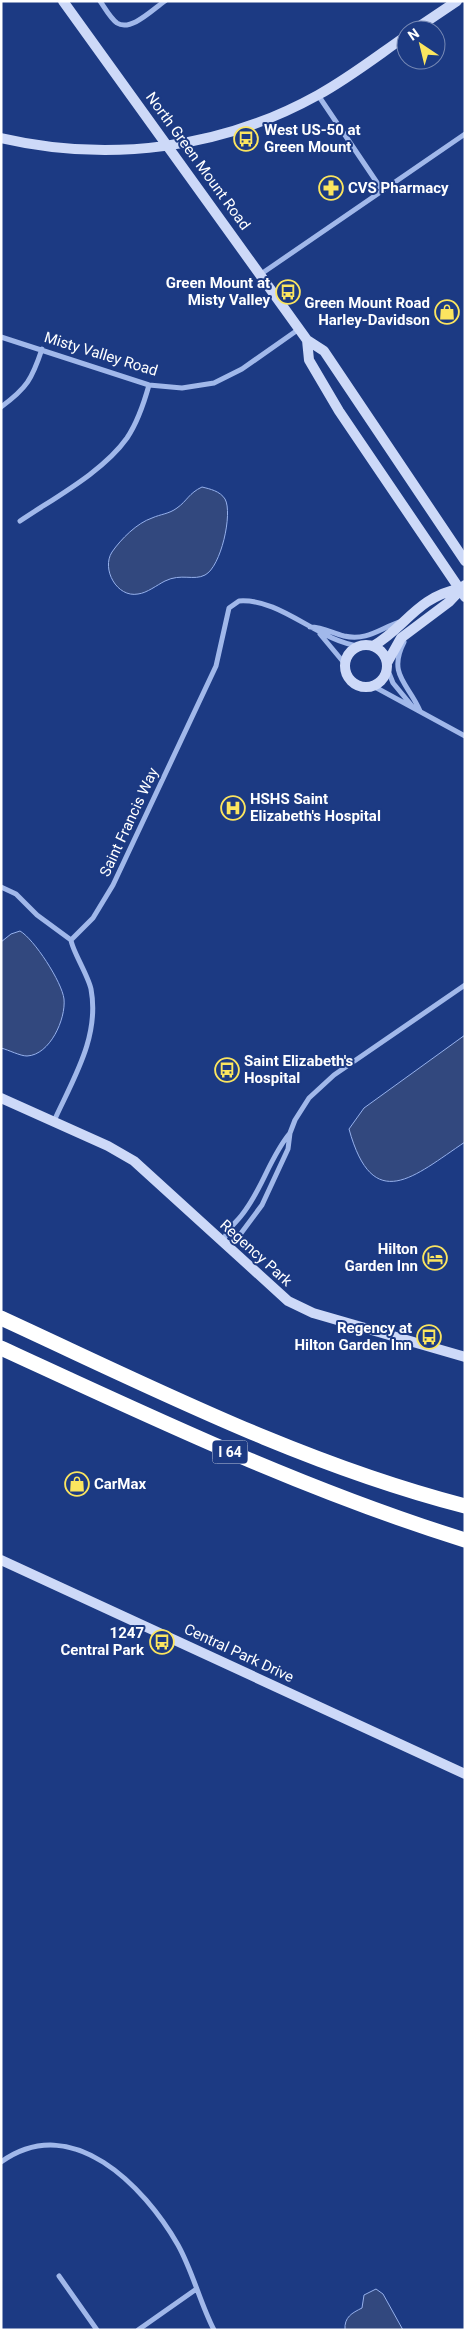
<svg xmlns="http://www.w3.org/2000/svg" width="466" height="2331" font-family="Roboto,sans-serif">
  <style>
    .water { fill: #32487e; stroke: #95b0ec }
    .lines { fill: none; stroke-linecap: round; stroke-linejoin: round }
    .street { stroke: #a1b8ea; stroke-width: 5 }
    .secondary { stroke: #cdd9f8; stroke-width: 10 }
    .highway { stroke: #fff; stroke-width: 15 }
    .labels { text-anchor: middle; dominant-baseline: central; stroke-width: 4; stroke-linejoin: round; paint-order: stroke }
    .shield { fill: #1c3a83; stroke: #bbc4da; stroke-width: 1 }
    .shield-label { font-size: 14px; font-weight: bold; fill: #fff }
    .poi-label { font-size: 15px; font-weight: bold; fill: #fff; stroke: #1c3a83; text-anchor: start }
    .street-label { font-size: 15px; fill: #fff; stroke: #1c3a83 }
  </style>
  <rect width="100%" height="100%" fill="#1c3a83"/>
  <path class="water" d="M202,487c8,2 18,4 23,12 8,14 -4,68 -20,76 -11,6 -24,-2 -40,6 -8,4 -18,12 -27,13 -21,4 -37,-25 -26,-42 9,-13 25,-29 40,-34 9,-4 17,-4 25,-10 10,-7 12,-15 25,-21z
    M20,931c14,8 42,51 44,68 2,20 -14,56 -37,57 -7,0 -18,-6 -26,-8v-106l10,-8z
    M465,1035v107c-51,34 -92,74 -116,-13l15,-21z
    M376,2289l7,5 20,36h-58c-1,-13 7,-17 17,-22l2,-13z"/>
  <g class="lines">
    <path class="street" d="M100,1c5,7 10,17 17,22 14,9 36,-14 48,-22
      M318,95l64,95
      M261,274l204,-140
      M1,337l148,48 33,3 32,-5 28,-14 57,-40
      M1,407c26,-19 31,-28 41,-58
      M20,521c34,-23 83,-49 107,-83 10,-15 17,-35 22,-53
      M310,627c13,0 22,6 34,9 23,5 35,-7 55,-14
      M320,634l25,30
      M404,642c-17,33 5,42 16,69
      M387,668l6,15 19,23
      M373,686l92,50
      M1,887l15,7 21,21 34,25
      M54,1121c19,-42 46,-84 37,-132 -3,-14 -19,-39 -20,-49l22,-22 20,-33 103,-219 13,-58 10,-7c42,-3 79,40 120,45
      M290,1133c-21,25 -28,58 -49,83 -7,9 -18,16 -17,29l12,-5 26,-35 26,-56 2,-16 5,-13 14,-22 25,-23 131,-90
      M1,2162c71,-51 143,24 177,83 15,27 22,58 36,85
      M59,2276l38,54
      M138,2330l57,-40"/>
    <path class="secondary" d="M63,1l244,339 17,11 141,210
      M414,30l43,-29
      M1,138c108,25 220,11 317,-43 31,-17 59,-39 88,-59
      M307,340l2,20 30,51 126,186
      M345 666a21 21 0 1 1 42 0a21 21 0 1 1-42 0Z
      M373,646c32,-18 44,-49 86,-57
      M387,663l14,-25 48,-36 16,-17
      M1,1098l107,48 26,15 154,140 25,12 152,44
      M1,1560l464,214"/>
    <path class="highway" d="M1,1318c152,70 301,146 464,188
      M1,1348c152,70 303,142 464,192"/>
  </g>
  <defs>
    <g id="bus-ring" transform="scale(1.25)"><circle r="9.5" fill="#1c3a83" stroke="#fbe55f" stroke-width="1.5"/><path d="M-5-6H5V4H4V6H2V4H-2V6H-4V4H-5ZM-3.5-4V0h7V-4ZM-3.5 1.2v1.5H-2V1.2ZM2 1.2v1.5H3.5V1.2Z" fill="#fbe55f"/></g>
    <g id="pharmacy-ring" transform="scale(1.25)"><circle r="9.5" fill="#1c3a83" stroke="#fbe55f" stroke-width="1.5"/><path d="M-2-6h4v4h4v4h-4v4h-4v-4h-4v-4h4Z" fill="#fbe55f"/></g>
    <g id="shop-ring" transform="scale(1.25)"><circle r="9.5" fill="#1c3a83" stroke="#fbe55f" stroke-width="1.5"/><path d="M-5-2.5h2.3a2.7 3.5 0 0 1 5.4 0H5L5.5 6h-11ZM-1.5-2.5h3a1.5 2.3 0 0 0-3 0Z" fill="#fbe55f"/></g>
    <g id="hospital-ring" transform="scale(1.25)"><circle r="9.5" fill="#1c3a83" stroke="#fbe55f" stroke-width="1.5"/><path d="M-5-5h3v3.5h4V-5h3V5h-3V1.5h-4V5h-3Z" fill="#fbe55f"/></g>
    <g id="hotel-ring" transform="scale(1.25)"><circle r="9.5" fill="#1c3a83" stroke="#fbe55f" stroke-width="1.5"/><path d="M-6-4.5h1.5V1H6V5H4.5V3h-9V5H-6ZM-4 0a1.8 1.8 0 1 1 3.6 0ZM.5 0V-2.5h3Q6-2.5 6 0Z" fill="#fbe55f"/></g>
  </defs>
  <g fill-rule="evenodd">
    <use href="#bus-ring" x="246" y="139"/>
    <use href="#pharmacy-ring" x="331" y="188"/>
    <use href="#bus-ring" x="288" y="292"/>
    <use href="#shop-ring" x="447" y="312"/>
    <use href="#hospital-ring" x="233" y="808"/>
    <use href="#bus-ring" x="227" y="1070"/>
    <use href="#hotel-ring" x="435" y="1258"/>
    <use href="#bus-ring" x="429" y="1337"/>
    <use href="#shop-ring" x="77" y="1484"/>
    <use href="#bus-ring" x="162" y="1642"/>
  </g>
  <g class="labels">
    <rect class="shield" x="212.5" y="1440.5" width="35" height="23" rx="4"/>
    <g class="shield-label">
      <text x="230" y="1452">I 64</text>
    </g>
    <g class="poi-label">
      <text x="264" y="130">West US-50 at<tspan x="264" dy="17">Green Mount</tspan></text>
      <text x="348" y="188">CVS Pharmacy</text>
      <text x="270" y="283" text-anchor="end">Green Mount at<tspan x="270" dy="17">Misty Valley</tspan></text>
      <text x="430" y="303" text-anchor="end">Green Mount Road<tspan x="430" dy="17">Harley-Davidson</tspan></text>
      <text x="250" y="799">HSHS Saint<tspan x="250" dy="17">Elizabeth's Hospital</tspan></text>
      <text x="244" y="1061">Saint Elizabeth's<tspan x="244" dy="17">Hospital</tspan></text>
      <text x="418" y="1249" text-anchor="end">Hilton<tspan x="418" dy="17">Garden Inn</tspan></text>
      <text x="412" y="1328" text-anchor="end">Regency at<tspan x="412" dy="17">Hilton Garden Inn</tspan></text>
      <text x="94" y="1484">CarMax</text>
      <text x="144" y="1633" text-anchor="end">1247<tspan x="144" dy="17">Central Park</tspan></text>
    </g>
    <g class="street-label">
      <text transform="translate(198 161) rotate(54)">North Green Mount Road</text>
      <text transform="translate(101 354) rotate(17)">Misty Valley Road</text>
      <text transform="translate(129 822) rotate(-65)">Saint Francis Way</text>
      <text transform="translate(256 1253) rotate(42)">Regency Park</text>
      <text transform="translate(239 1653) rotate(25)">Central Park Drive</text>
    </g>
  </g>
  <rect width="466" height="2331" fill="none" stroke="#ffffff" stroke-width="5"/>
  <g transform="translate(421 45) rotate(325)"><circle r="24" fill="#1c3a83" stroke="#7789b5"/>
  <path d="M0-4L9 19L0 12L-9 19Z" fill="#fbe55f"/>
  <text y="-8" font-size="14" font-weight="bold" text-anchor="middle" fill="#ffffff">N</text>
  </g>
</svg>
